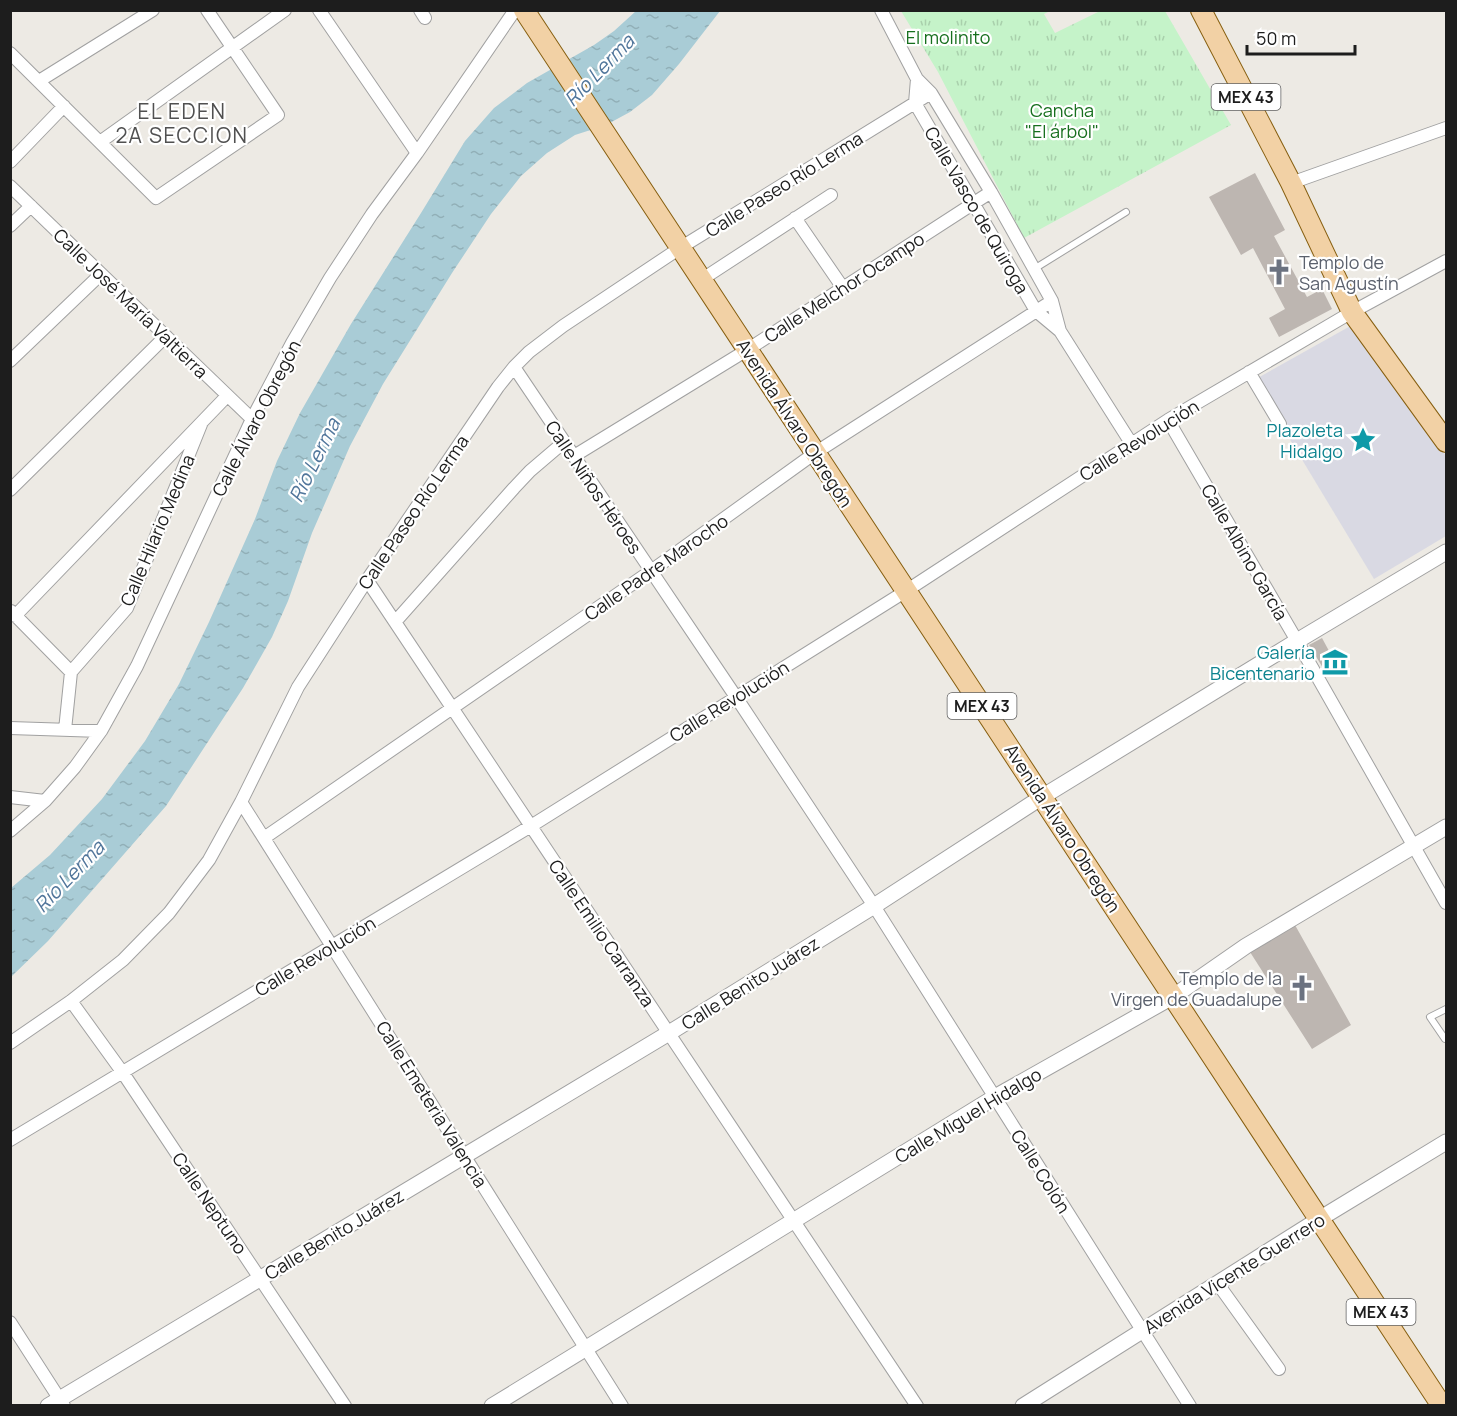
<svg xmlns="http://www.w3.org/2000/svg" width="1457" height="1416" font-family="Manrope,sans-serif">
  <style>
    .park { fill: url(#park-tufts) }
    .plaza { fill: #d9d9e3 }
    .water { fill: url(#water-ripples) }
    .building { fill: #bdb6b1 }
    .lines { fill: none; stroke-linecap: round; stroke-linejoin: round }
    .service-casing { stroke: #a1a1a1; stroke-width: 8 }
    .minor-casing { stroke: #a1a1a1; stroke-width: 14 }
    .tertiary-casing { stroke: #a1a1a1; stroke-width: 17 }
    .primary-casing { stroke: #875f10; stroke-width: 22 }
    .service { stroke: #fff; stroke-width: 6 }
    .minor { stroke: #fff; stroke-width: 12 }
    .tertiary { stroke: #fff; stroke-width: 15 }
    .primary { stroke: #f2d1a5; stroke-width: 20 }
    .labels { text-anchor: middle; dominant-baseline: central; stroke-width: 4.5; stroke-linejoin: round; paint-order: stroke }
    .shield { fill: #fff; stroke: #616161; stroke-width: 1.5 }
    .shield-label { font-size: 16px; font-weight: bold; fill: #1d1d1d }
    .park-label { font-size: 18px; fill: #176f1e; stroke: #fff }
    .street-label { font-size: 18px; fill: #1d1d1d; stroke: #fff }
    .worship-label { font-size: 18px; fill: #5b616d; stroke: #fff; text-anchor: start }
    .culture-label { font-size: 18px; fill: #0d838f; stroke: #fff; text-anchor: end }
    .water-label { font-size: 20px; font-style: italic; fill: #51769b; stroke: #fff }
    .quarter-label { font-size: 21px; letter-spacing: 1.5px; fill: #505050; stroke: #fff }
  </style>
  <defs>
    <pattern id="park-tufts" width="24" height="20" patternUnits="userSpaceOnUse" patternTransform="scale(1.5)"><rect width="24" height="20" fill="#c5f3c9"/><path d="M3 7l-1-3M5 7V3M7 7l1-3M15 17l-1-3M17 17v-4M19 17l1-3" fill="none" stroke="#a9d0ac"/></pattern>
    <pattern id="water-ripples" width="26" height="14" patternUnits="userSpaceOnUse" patternTransform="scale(1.5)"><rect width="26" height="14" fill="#a9ccd6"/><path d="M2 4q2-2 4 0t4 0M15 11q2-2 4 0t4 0" fill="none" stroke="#91afb7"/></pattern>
  </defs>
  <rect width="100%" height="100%" fill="#edeae4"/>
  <path class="park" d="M901,11h149l-6,3 11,19 45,-22h65l66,114 -207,113 -86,-166z"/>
  <path class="plaza" d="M1354,324l92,132v80l-72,43 -120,-199z"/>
  <path class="water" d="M636,11h84l-41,53 -27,31 -22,17 -24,13 -31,10 -28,18 -26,23 -30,38 -39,59 -69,111 -33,62 -38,87 -24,68 -16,36 -29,51 -77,118 -118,135 -37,36v-89l39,-33 52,-56 43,-58 34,-57 30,-62 46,-103 22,-58 23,-48 51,-89 70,-111 44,-72 29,-33 33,-25 67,-38 20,-14z"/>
  <path class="building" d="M1255,173l30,57 -11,6 33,61 15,-8 10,20 -53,28 -10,-19 16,-9 -32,-61 -12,7 -32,-58z
    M1322,638l13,24 -12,6 -14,-23z
    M1295,925l56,100 -39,24 -62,-97z"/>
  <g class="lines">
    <g class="service-casing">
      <path id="service" d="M1034,269l92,-57
        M1446,1009l-16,8 15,22h1"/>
    </g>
    <g class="minor-casing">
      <path id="minor" d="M319,10l98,143
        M420,10l5,8
        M881,10l36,69 14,14 60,99 61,109 8,30 71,112
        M10,53l146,145 122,-83 -71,-105
        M917,79l-2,24 121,208 24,20
        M39,81l114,-71
        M100,142l185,-132
        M10,162l54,-56
        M1291,183l155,-55
        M10,186l242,233
        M795,218l48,70
        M10,226l21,-20
        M701,280l130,-85
        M10,361l91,-87
        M514,367l222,330 138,209 316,500
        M1249,372l31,52
        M1168,420l129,221 149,262
        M574,456l173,-106 244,-158
        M10,490l156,-154
        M367,580l550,826
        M11,611l60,61
        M15,616l212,-220
        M395,622l119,-134 16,-17 34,-29
        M10,728l91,3
        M65,730l6,-58 56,-64 75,-186
        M10,797l35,4
        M241,802l381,604
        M10,831l35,-30 30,-34 26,-36 36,-65 115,-247 40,-76 38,-65 42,-64 45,-61 98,-143
        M264,838l387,-267 164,-118 237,-152
        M71,1001l52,72 222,333
        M10,1043l61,-42 52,-41 46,-47 40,-53 32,-58 57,-115 69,-107 131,-193 16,-20 15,-15 34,-26 117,-78 251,-155
        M10,1140l521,-314 375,-235 262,-171 184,-108 94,-51
        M1218,1284l61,85
        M10,1322l54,84"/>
    </g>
    <g class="tertiary-casing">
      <path id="tertiary" d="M48,1406l621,-373 205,-127 168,-109 255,-156 149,-89
        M492,1406l503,-309 179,-101 72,-50 200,-119
        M1023,1406l298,-188 125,-76"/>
    </g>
    <g class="primary-casing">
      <path id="primary" d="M524,10c305,466 615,929 918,1396
        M1201,10l90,173 61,129 94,130"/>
    </g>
    <use href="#service" class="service"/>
    <use href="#minor" class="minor"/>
    <use href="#tertiary" class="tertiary"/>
    <use href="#primary" class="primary"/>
  </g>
  <defs>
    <g id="church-bare" transform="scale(2.07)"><path d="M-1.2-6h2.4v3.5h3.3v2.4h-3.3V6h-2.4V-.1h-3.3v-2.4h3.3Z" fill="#6b7280" stroke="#fff" stroke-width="2.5" paint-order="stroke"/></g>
    <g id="sight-bare" transform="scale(2.07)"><path d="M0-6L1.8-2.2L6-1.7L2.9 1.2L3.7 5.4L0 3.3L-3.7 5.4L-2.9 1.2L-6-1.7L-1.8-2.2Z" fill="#0f9aa8" stroke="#fff" stroke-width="2.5" paint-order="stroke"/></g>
    <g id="museum-bare" transform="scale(2.07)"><path d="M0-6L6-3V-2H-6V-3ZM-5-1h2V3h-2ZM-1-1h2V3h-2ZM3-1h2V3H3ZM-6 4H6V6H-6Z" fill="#0f9aa8" stroke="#fff" stroke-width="2.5" paint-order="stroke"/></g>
  </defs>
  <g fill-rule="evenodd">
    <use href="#church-bare" x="1279" y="272"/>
    <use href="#sight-bare" x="1363" y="440"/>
    <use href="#museum-bare" x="1335" y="662"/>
    <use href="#church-bare" x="1302" y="988"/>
  </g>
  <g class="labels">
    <g class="shield">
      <rect x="1211.5" y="84" width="69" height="26" rx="4.5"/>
      <rect x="947.5" y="693" width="69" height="26" rx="4.5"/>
      <rect x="1346.5" y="1299" width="69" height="26" rx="4.5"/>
    </g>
    <g class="shield-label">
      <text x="1246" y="97">MEX 43</text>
      <text x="982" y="706">MEX 43</text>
      <text x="1381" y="1312">MEX 43</text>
    </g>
    <g class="park-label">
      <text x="948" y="37">El molinito</text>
      <text x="1062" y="110">Cancha<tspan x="1062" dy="21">"El árbol"</tspan></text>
    </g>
    <g class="street-label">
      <text transform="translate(784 184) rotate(-32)">Calle Paseo Río Lerma</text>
      <text transform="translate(977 210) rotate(60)">Calle Vasco de Quiroga</text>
      <text transform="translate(844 287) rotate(-33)">Calle Melchor Ocampo</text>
      <text transform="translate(131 303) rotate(44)">Calle José María Valtierra</text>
      <text transform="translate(256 418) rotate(-63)">Calle Álvaro Obregón</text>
      <text transform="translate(795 423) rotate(57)">Avenida Álvaro Obregón</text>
      <text transform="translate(1139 440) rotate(-32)">Calle Revolución</text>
      <text transform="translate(594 487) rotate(56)">Calle Niños Héroes</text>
      <text transform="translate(413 512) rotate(-56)">Calle Paseo Río Lerma</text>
      <text transform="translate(157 530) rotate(-67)">Calle Hilario Medina</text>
      <text transform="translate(1245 552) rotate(60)">Calle Albino García</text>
      <text transform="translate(656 567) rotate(-35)">Calle Padre Marocho</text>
      <text transform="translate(729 701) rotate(-32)">Calle Revolución</text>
      <text transform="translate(1063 828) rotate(57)">Avenida Álvaro Obregón</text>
      <text transform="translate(602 933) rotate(56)">Calle Emilio Carranza</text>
      <text transform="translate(315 956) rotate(-31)">Calle Revolución</text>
      <text transform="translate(750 983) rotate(-32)">Calle Benito Juárez</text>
      <text transform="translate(432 1104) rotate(58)">Calle Emeteria Valencia</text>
      <text transform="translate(968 1115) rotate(-31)">Calle Miguel Hidalgo</text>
      <text transform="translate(1041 1171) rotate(58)">Calle Colón</text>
      <text transform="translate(210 1203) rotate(56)">Calle Neptuno</text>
      <text transform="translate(334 1234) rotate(-31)">Calle Benito Juárez</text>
      <text transform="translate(1234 1273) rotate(-32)">Avenida Vicente Guerrero</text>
    </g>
    <g class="worship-label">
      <text x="1299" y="262">Templo de<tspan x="1299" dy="21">San Agustín</tspan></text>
      <text x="1282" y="978" text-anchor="end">Templo de la<tspan x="1282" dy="21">Virgen de Guadalupe</tspan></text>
    </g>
    <g class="culture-label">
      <text x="1343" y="430">Plazoleta<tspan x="1343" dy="21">Hidalgo</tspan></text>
      <text x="1315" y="652">Galería<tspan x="1315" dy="21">Bicentenario</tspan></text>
    </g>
    <g class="water-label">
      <text transform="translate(599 70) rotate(-46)">Río Lerma</text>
      <text transform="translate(314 460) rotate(-64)">Río Lerma</text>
      <text transform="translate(69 876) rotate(-46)">Río Lerma</text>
    </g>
    <g class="quarter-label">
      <text x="182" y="111">EL EDEN<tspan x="182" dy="24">2A SECCION</tspan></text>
    </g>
  </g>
  <rect width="1457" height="1416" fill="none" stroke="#1d1d1d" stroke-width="24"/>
  <path d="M1247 45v9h108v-9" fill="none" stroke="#1d1d1d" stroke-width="3"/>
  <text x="1256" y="45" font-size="18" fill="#1d1d1d" stroke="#ffffff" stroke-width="4.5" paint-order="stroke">50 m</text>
</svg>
